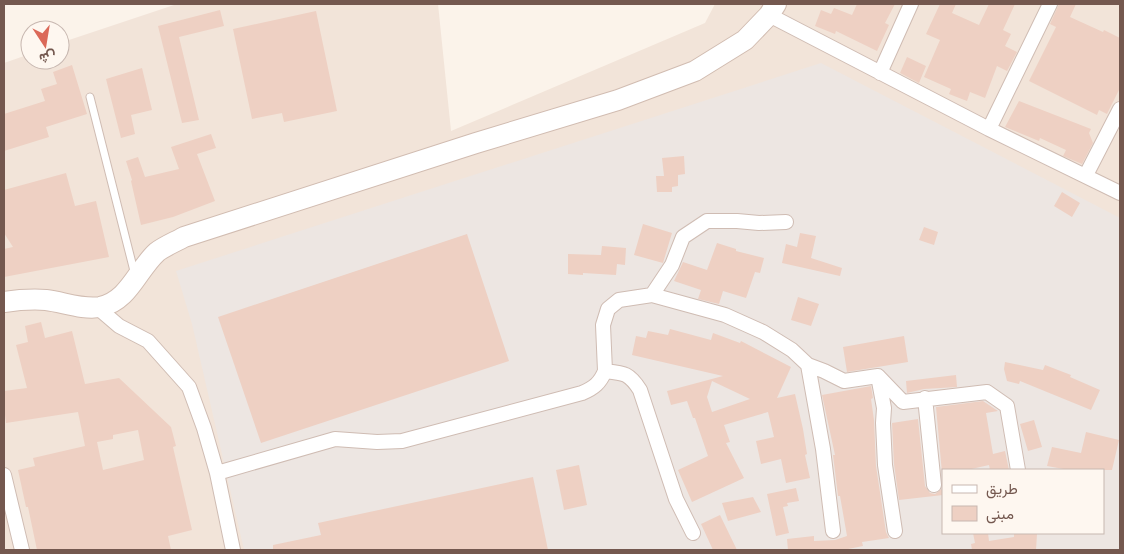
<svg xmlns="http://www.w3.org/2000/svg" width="1124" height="554" font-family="'Asap Condensed',Vazirmatn,sans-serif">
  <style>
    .residential { fill: #f2e4d9; fill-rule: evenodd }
    .industrial { fill: #ede6e2; fill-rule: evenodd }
    .building { fill: #eed0c3; fill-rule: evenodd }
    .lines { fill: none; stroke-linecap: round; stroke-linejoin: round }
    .lane-casing { stroke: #cfbcb3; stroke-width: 9 }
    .street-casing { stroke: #cfbcb3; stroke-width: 16 }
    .secondary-casing { stroke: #d1bcb1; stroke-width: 22 }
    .lane { stroke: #fff; stroke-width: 7 }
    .street { stroke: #fff; stroke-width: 14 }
    .secondary { stroke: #fff; stroke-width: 20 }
  </style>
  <rect width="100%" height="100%" fill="#fbf3ea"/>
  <path class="residential" d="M177,4h261l13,127 254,-108 10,-19h405v546h-1116v-487l26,-9v6h30v-17zM943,470h160v63h-160z"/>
  <path class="industrial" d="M821,63l299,155v332h-876l-52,-226 -16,-53zM943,470h160v63h-160z"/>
  <path class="building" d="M857,4h38l-10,19 4,2 -12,26 -41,-20 -1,3 -20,-8 6,-16 10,4 3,-6 18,7z
    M940,4h16l-4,9 27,12 10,-21h26l-12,26 8,4 -6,12 12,6 -10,19 -10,-5 -12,32 -15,-6 -3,9 -18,-7 2,-5 -27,-12 16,-37 -14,-6z
    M1059,4h17l-6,13 33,15 1,-2 16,8v50l-13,26 -8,-4 -2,5 -68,-34 27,-54 -6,-3z
    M220,10l4,16 -45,11 20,83 -17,3 -24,-97z
    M316,11l21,100 -53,11 -2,-9 -30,6 -19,-90z
    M907,57l19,9 -7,17 -19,-10z
    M72,65l15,49 -41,13 3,10 -45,14v-37l41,-13 -4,-12 16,-5 -4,-12z
    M142,68l10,42 -21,5 4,19 -14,4 -15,-59z
    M1019,101l72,28 -2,4 4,10 -11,21 -19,-8 3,-6 -26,-12 -1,3 -34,-14z
    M211,134l5,14 -19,6 18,47 -42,16 -32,8 -10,-44 1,-1 -6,-19 12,-4 7,20 34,-8 -8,-22z
    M684,156l1,18 -7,1v11l-6,1v5h-15l-1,-16h8l-2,-18z
    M66,173l9,33 21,-5 13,56 -105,20v-28l9,-2 -9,-14v-43z
    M1062,192l18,11 -8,14 -18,-11z
    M643,224l29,9 -9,30 -29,-8z
    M924,227l14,5 -4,13 -15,-5z
    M800,233l16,3 -5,22 31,10 -2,8 -58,-13 4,-19 11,3z
    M467,234l42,127 -248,82 -43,-126z
    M717,243l19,6v2l28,7 -4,15 -5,-1 -9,26 -23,-7 -4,13 -21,-5 3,-9 -27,-9 9,-19 24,8z
    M602,246l24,2 -1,17 -8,-1 -1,11 -33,-2v2l-15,-1v-20l33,1z
    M798,297l21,7 -8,22 -20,-6z
    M41,322l4,16 27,-7 13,53 34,-6 52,49 5,19 -3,1 19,83 -24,6 3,14h-134l-9,-43h-2l-8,-37 17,-4 -2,-8 52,-12 -7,-34 -72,11 -2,-16v-16l23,-3 -11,-43 12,-3 -3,-16zM138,430l6,30 -41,10 -6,-28 16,-3v-4z
    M670,329l41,11 2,-7 27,10 1,-2 50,26 -14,31 18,-4 8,35 4,25 -2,1 5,23 -24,5 -5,-24 -20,5 -5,-23 18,-4 -6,-25 -44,13 6,17 -4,1 18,35 -52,24 -14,-32 30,-14 -13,-38h-2l-6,-17 -16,4 -4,-14 56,-15 -91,-21 4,-19 10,2 2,-7 20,4zM712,381l38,18 -38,13 -5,-15z
    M904,336l4,26 -61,10 -4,-25z
    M1005,362l38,8 2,-5 26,10 -1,2 30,13 -9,20 -71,-29 -1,3 -12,-3 -3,-12z
    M956,375l1,12 -33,2 -17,4 -1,-12z
    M871,386l2,12 -2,1 3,21 2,46 10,66 3,6 -27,4 1,4 -15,3v1h-60l-1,-11 27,-3v5l21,-1 12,-4 -7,-40h-2l-5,-41h2l-13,-60z
    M983,401l15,10 -12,2 7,41 12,-3 4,19h-19l-1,-5 -22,5h-24v25l-44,5 -5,-36 -2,-41 26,-4 7,67 5,7 5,1 7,-5 1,-5 -7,-77z
    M1034,420l8,27 -14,4 -8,-27z
    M1086,432l33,8 -7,30h-43l-22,-4 5,-19 29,6z
    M579,465l8,40 -23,5 -8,-40z
    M533,477l15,73h-275v-5l48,-10 -3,-12z
    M796,488l3,13 -12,2 1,3 -5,1 6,26 -13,3 -9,-42z
    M753,497l8,15 -33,9 -6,-18z
    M720,515l17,35h-24l-12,-26z
    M973,533h15l1,8 25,-4v-4l23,1 -1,16h-64l-1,-6 4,-1z"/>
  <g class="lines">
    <g class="lane-casing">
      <path id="lane" d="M90,97l45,178"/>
    </g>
    <g class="street-casing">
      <path id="street" d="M769,15l220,114 131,64
        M880,73l31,-69
        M989,129l61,-125
        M1086,175l34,-66
        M652,295l20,-30 11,-28 24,-16h30l22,2 27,-1
        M98,308l21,18 29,15 41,46 15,41 13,45 16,77
        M808,365l15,84 10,82
        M605,371c19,2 24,2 35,19l36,109 17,34
        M878,376l6,32 -1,15 2,42 10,66
        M925,398l9,87
        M217,473l118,-34 42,3 25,-1 180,-48c12,-5 18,-10 23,-22l-2,-46 5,-16 11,-9 33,-5 73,20 38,17 29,18 16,15 16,6 20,10 34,-5 25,26 84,-10 20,14 11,64
        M4,475l18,75"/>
    </g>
    <g class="secondary-casing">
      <path id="secondary" d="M4,302c14,-2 28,-3 42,-2 17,2 37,10 54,7 29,-6 37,-37 57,-55 8,-6 18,-10 27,-15l292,-94 142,-43 77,-29 50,-31 24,-25 7,-11"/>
    </g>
    <use href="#lane" class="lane"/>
    <use href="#street" class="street"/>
    <use href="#secondary" class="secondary"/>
  </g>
  <rect width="1124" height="554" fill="none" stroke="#74584f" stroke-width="10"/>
  <rect x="942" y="469" width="162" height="65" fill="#fef7f0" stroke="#c7b7b0"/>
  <rect x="952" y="485" width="25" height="8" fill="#ffffff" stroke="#c7b7b0"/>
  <text x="986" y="494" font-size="15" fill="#74584f">طريق</text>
  <rect x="952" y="506" width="25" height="15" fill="#eed0c3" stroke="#c7b7b0"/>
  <text x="986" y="519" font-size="15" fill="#74584f">مبنى</text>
  <g transform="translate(45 45) rotate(168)"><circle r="24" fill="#fef7f0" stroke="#c7b7b0"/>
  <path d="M0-4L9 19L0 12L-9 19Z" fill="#db6959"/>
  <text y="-8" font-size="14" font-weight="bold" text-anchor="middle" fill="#74584f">ش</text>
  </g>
</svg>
